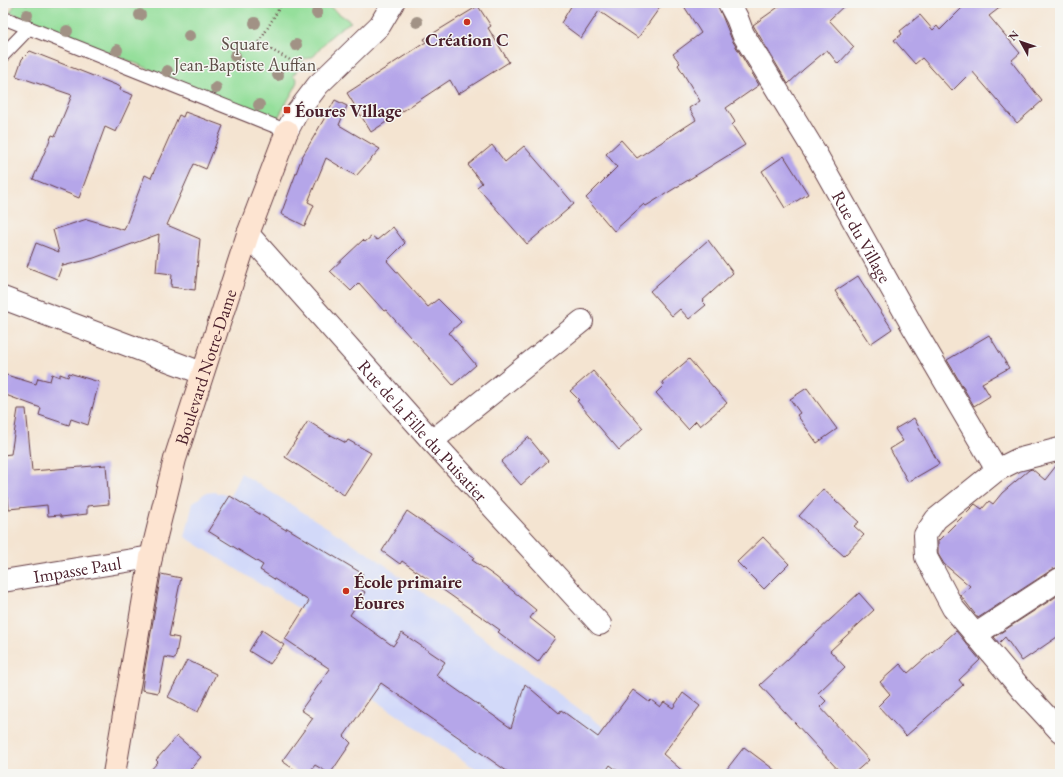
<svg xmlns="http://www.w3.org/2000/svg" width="1063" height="777" font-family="'EB Garamond',serif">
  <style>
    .built { fill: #d2d9f9 }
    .green { fill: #95df9b; stroke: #707f63 }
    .building { fill: #b5a6e9 }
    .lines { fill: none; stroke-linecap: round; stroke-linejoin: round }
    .lane-casing { stroke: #643d44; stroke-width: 15 }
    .street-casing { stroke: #643d44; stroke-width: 24 }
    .secondary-casing { stroke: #643d44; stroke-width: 24 }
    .path { stroke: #643d44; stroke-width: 2.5; stroke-dasharray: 1 3; stroke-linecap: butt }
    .lane { stroke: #fff; stroke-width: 13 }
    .street { stroke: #fff; stroke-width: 22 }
    .secondary { stroke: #fde4d1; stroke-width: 22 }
    .tree { fill: #a19285 }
    .poi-dot { fill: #c8321e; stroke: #f6f6f2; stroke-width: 1.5 }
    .labels { text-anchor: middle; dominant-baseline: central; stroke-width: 3; stroke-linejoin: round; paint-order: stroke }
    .poi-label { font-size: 18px; font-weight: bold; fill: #4a1f2b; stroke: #f6f6f2; text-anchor: start }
    .park-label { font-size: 18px; fill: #5d4f47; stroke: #f6f6f2 }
    .street-label { font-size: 18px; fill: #4a1f2b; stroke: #f6f6f2 }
  </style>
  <rect width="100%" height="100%" fill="#f6f6f2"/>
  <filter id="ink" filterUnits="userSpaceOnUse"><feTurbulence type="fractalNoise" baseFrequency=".025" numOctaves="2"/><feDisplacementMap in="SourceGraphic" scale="8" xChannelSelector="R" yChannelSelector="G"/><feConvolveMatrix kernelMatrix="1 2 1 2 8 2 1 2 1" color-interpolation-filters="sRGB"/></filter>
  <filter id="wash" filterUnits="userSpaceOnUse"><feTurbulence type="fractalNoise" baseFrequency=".012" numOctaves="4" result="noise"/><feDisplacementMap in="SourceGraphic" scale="16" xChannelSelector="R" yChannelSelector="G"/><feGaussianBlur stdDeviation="0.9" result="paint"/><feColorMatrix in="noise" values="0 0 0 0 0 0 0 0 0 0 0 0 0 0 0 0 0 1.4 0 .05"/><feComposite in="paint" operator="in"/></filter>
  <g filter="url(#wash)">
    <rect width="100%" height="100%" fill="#f4e4d1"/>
    <path class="built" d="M241,473l133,84 293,217h-184l-173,-119 15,-30 -140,-88 8,-34 12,-10 9,-1 16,4z"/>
    <path class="green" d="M16,3h308l27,19 -10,6 -12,10 -15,18 -7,3 -3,-1 -3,8 -8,9 4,4 -1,7 -20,35 -266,-109z"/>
    <g id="blocks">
      <path class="building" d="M573,3h90l-25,35 -39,-27 -18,27 -20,-15z
        M682,3h35l15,37 27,45 -33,23 9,14 -3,3 13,20 -99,61 -2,-2 -30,27 -28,-33 31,-31 -11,-13 15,-14 16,18 59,-38 -7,-12 11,-7 -22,-36 2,-2 -7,-9 28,-21z
        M784,3h63l-18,17 25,27 -16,17 -11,-14 -23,19 -16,15 -35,-59z
        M967,3h39l-17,13 31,37 -9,8 31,40 -25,22 -45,-52 -20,20 -30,-33 -7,6 -21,-24 8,-6 -2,-3 20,-16 13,15 4,-4 3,4z
        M478,6l13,20 -3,2 21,34 -51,32 -8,-14 -79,52 -24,-39 79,-51 -2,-3z
        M30,51l91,36 -1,3 13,5 -17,37 -11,-5 -26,71 -46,-19 19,-44 3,1 17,-41 -56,-19 6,-17z
        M335,100l12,6 -8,19 41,24 -24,27 -30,-18 -18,44 6,3 -9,21 -24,-12 21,-57z
        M185,112l38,14 -17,43 -12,-5 -27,61 33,14 -5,51 -24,-3 1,-13 -16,-2 3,-38 -65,24 -31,8v-3l-6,16 -30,-12 9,-24 23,9 -6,-22 34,-11 37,11 21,-55 6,3 28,-63 4,2z
        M492,145l13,17 19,-16 50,58 -47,40 -50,-57 5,-4 -14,-18z
        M784,156l24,38 -23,14 -23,-37z
        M393,227l12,16 -18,18 41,46 10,-8 23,23 -12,11 27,32 -23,20 -67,-75 -2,1 -25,-28 -8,8 -21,-20 33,-31 2,2 7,-6 5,4z
        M708,240l25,33 -31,28 4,4 -17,14 -9,-10 -8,7 -22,-25z
        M858,276l34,53 -22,15 -35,-53z
        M989,335l20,33 -27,15 8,13 -16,10 -27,-46z
        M689,359l38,44 -27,23 -4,-5 -8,8 -32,-36 8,-8 -2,-3z
        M593,371l50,57 -24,22 -42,-49 2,-1 -9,-9z
        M69,373l30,9 -11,43 -17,-6 -2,6 -30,-10 2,-7 -38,-14v-20l33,10 2,-6 12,3 2,-7 8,3v-3l8,3z
        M807,388l30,41 -20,14 -20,-28 3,-2 -10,-14z
        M18,409h8l6,62 74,-6 3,39 -22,2v8l-26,3 -1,-2 -12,1 -1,-11 -38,4 -1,-11h-5v-43l8,-1z
        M914,418l25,46 -31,18 -18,-33 13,-8 -8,-12z
        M308,421l23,15v-1l15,8 2,-3 23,13 -27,42 -59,-38z
        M528,437l20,24 -27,24 -20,-23z
        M1059,462h1v105l-7,2 -75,49 -17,-22 9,-10 -26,-22 -6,-10v-13l37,-37 7,5 7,-8 4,3 9,-11 27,-23 3,-1 13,11z
        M823,489l36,33 -5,4 10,9 -20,21 -45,-40z
        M230,496l56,34 1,-2 76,46 -7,12 9,6 -15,23 43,31 9,-13 43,29 -9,13 75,53 14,-44 34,29 2,-3 37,27 35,-47 16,12 2,-2 9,7 4,-5 9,6 10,-15 17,13 -37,48 23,20h-64l-12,-9 -6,9h-93l-130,-91 -37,53 7,7 -21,31 -15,-9 -7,9h-7l-19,-13 31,-43 -12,-8 29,-41 -45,-30 24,-38 -49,-31 3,-5 -55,-34z
        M407,511l67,46 -2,3 24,17 40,33 -6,8 25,20 -17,24 -40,-30 2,-2 -98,-69 -2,3 -18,-13z
        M763,537l26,27 -25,25 -27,-27z
        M161,574l20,4 -12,58 10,2 -4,21 -10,-2 -7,36 -16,-3 2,-17z
        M859,593l15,17 -44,41 15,16 -27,26 8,8 -6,6 49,53 -16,14h-11l-82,-89z
        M1060,594v41l-38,26 -17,-24 -6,6 -5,-6z
        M262,630l22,15 -14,19 -21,-13z
        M956,631l24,29 -21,20 4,5 -57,51 -28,-30 12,-12 -10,-12 20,-18 8,9z
        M187,660l29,14 -18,38 -30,-15z
        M177,736l24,21 -15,17h-39l11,-12 -2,-2z
        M744,747l36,27h-57z"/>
    </g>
  </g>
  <g filter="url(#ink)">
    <use href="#blocks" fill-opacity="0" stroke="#643d44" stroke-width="1"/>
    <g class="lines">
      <g class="lane-casing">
        <path id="lane" d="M9,20l278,111
          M3,55l26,-27"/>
      </g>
      <g class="street-casing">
        <g id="street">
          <path id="s1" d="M729,3l8,15 6,16 72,118 98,175 84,143"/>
          <path d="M287,131l9,-17 22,-29 62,-60 13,-22"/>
          <path id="s2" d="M248,234l184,207 168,183"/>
          <path d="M3,298l199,75"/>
          <path d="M432,441l150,-120"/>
          <path d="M1060,449l-43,11 -20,10 -61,49 -11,16 1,22 27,51 69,82 38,41"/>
          <path id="s3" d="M3,581l148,-24"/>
          <path d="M975,635l85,-56"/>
        </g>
      </g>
      <g class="secondary-casing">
        <g id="secondary">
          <path id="s4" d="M114,774l37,-217 24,-98 73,-225 39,-103"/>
        </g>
      </g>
      <path class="path" d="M282,3l-23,40 42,23"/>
      <use href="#lane" class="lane"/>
      <use href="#street" class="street"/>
      <use href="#secondary" class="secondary"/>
    </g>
    <g class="tree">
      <circle cx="317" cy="13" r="6"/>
      <circle cx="27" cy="15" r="6"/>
      <circle cx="140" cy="15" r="6"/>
      <circle cx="417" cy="22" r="6"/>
      <circle cx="255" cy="23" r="6"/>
      <circle cx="67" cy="31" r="6"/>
      <circle cx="189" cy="36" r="6"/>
      <circle cx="296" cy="45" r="6"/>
      <circle cx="117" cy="50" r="6"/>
      <circle cx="235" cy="56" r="6"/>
      <circle cx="167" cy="71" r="6"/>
      <circle cx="278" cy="75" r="6"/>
      <circle cx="216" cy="88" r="6"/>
      <circle cx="259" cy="105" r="6"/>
    </g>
  </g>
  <g class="poi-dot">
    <circle cx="467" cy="22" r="4"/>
    <rect x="283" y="106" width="8" height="8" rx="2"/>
    <circle cx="346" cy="591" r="4"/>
  </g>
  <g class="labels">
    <g class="poi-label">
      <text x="467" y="39" text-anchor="middle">Création C</text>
      <text x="295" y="110">Éoures Village</text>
      <text x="354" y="581">École primaire<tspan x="354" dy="21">Éoures</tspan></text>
    </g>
    <g class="park-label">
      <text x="245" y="43">Square<tspan x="245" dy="21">Jean-Baptiste Auffan</tspan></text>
    </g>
    <g class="street-label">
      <text stroke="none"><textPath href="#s1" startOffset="269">Rue du Village</textPath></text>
      <text stroke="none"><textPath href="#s4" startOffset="418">Boulevard Notre-Dame</textPath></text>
      <text stroke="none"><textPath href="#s2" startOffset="263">Rue de la Fille du Puisatier</textPath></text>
      <text stroke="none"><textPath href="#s3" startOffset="75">Impasse Paul</textPath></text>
    </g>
  </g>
  <rect width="1063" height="777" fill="none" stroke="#f6f6f2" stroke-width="16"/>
  <g transform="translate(1021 42) rotate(310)" stroke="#f6f6f2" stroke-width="3" paint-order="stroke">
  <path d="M0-3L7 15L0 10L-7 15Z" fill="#4a1f2b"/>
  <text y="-6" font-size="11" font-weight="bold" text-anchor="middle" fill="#4a1f2b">N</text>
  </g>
</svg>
